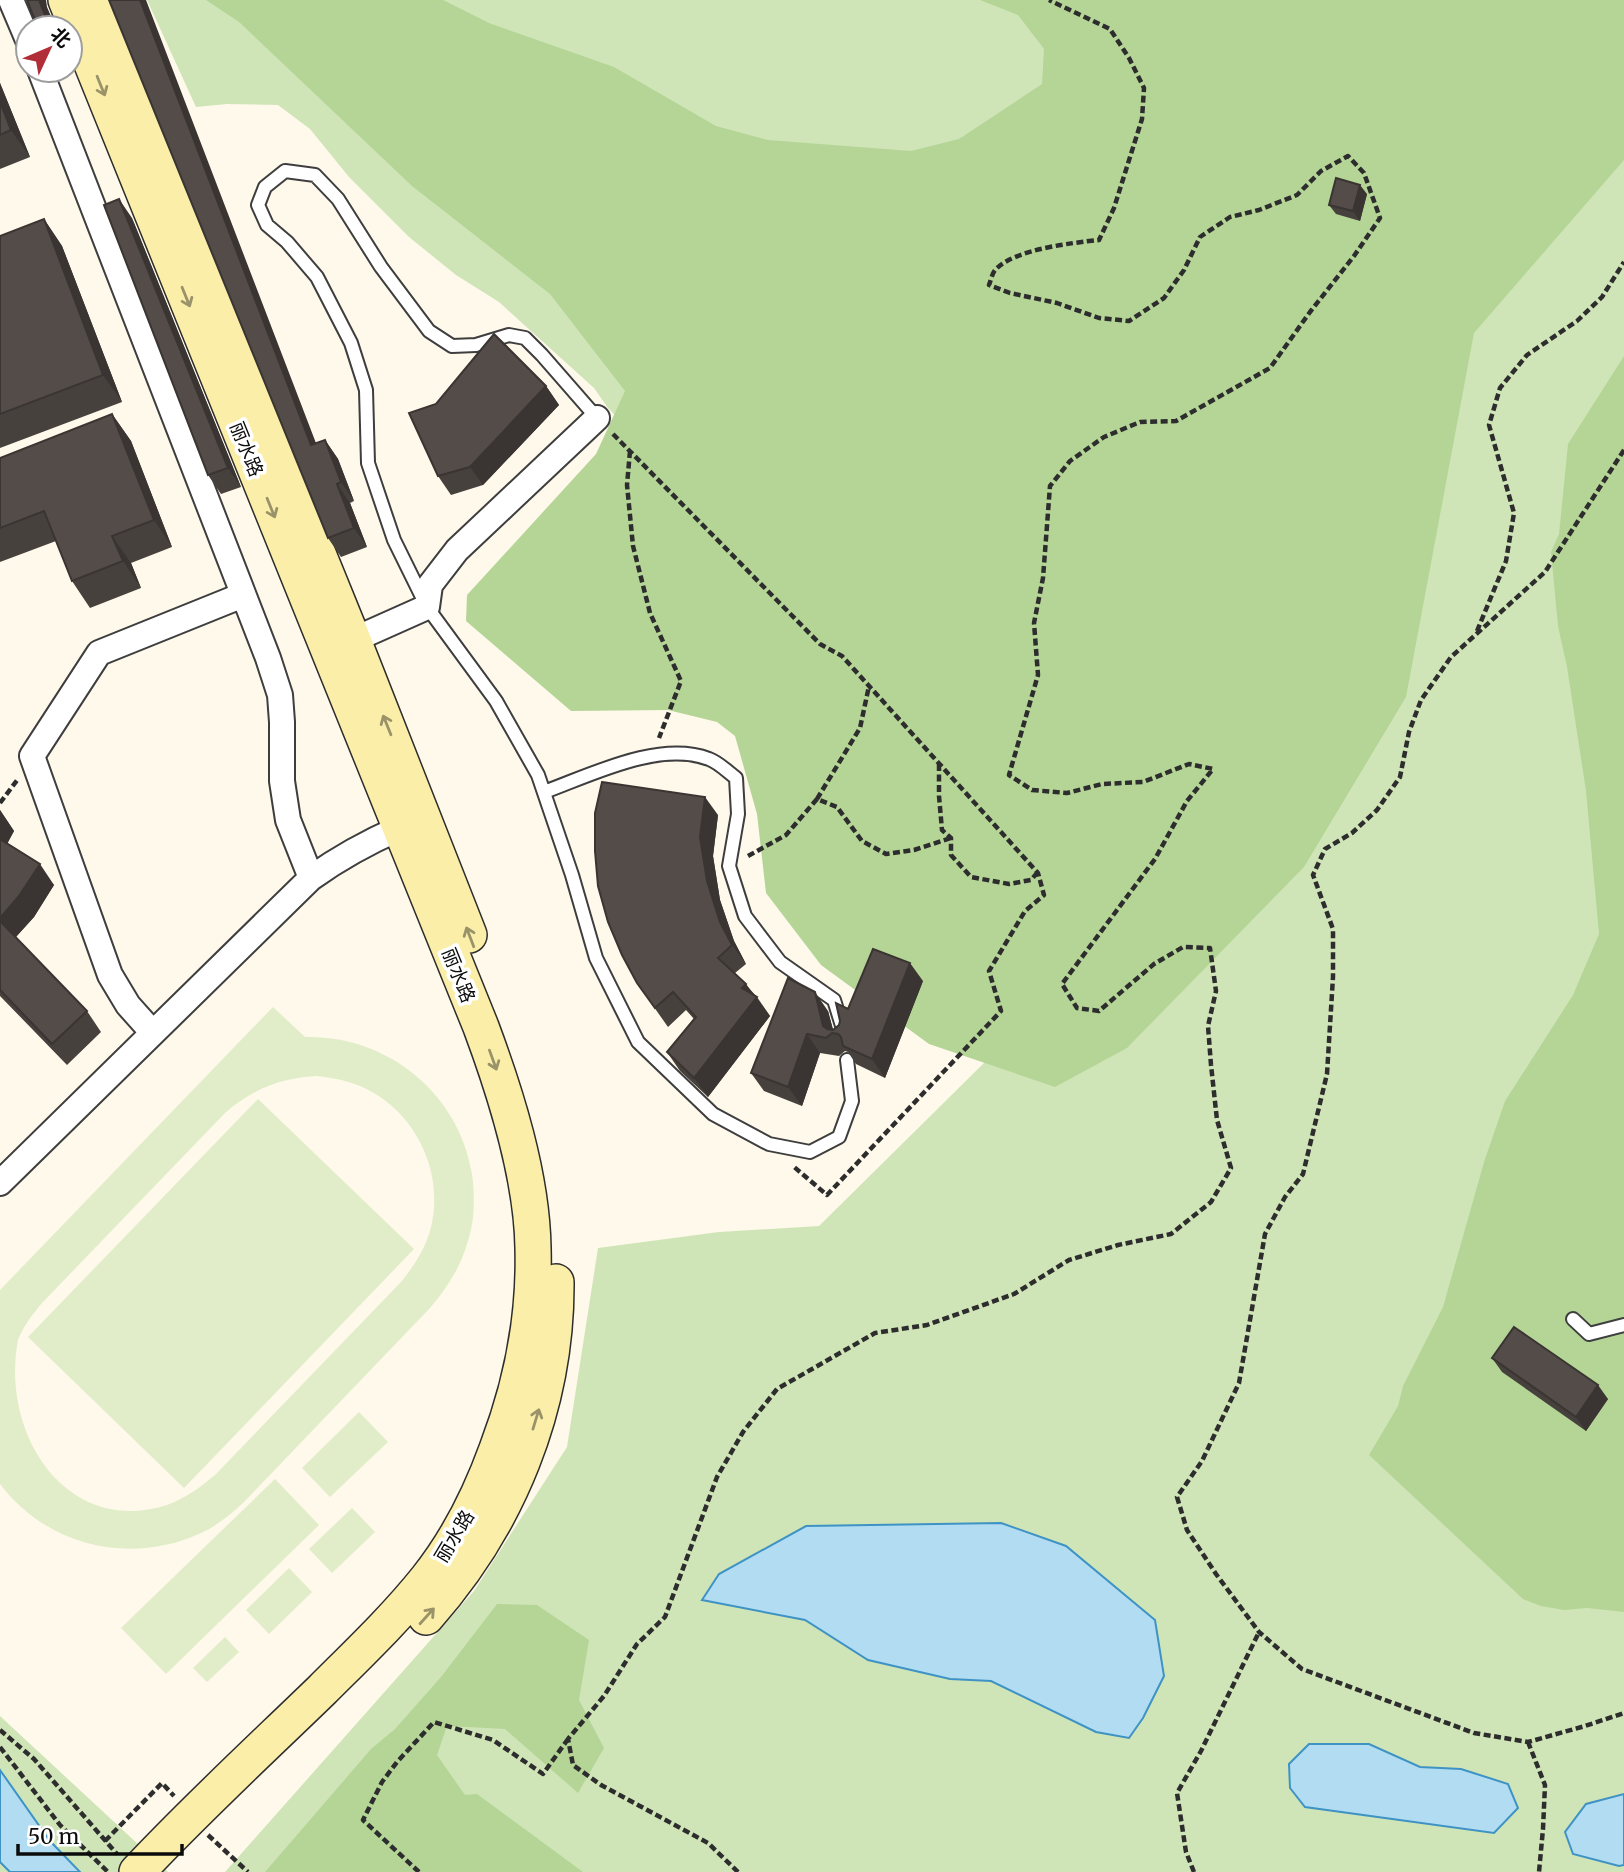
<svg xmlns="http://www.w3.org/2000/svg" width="1624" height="1872" font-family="Merriweather,'Noto Sans SC',serif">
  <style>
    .green { fill: #d0e5b7 }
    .forest { fill: #b5d597 }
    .pitch { fill: #e1edc8; fill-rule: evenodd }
    .water { fill: #b2dcf2; stroke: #3e93c4; stroke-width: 2 }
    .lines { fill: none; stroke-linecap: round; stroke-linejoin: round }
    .lane-casing { stroke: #3e3e3e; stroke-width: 16 }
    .street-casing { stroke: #3e3e3e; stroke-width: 28 }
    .secondary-casing { stroke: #2d2d2d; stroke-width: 38 }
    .path { stroke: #2d2d2d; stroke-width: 4.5; stroke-dasharray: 7 3.5; stroke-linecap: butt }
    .lane { stroke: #fff; stroke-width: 12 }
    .street { stroke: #fff; stroke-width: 24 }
    .secondary { stroke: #faeea9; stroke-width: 35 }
    .wall { fill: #47413e }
    .shaded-wall { fill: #3a3532 }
    .building { fill: #534c48; stroke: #3a3532; stroke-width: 2 }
    .oneway { stroke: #9a936a }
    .labels { text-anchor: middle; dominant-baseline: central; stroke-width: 7; stroke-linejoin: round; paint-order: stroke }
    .street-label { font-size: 19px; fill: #0b0b0b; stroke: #fff }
  </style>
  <rect width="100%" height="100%" fill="#fef9ea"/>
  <path class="green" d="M147,0h1477v1872h-1399l249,-281 93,-144 31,-199 121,-16 100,-6 167,-165 -333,-606 -45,-47 -14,-20 -95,-86 -43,-27 -47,-38 -60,-60 -39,-48 -32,-24 -51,-1 -31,3z
    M0,1716l168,156h-168z"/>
  <path class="forest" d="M206,0h237l46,23 125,44 102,59 52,14 143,11 48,-12 83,-55 2,-35 -26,-34 -38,-15h644v160l-150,173 -68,364 -102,170 -177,181 -72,39 -126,-43 -108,-79 -55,-72 -9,-79 -22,-78 -18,-14 -49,-12 -97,1 -105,-90 1,-26 129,-141 29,-63 -75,-97 -138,-108 -173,-164z
    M1624,356v1256l-37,-4 -23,2 -23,-4 -18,-7 -154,-144 29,-49 5,-20 40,-79 41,-145 21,-61 68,-106 26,-61 -13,-143 -19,-124 -9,-41 -7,-74 8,-18 9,-90z
    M497,1604l40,1 52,35 -10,60 25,48 -26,45 -73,-64 -58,-3 -10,29 28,40 12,-1 106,78h-318l106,-123 24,-20 46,-52z"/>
  <path class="pitch" d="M273,1007l32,30c82,-2 154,56 167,137 3,23 3,47 -5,70 -7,24 -20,44 -37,64l-186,194c-13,12 -27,24 -43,31 -71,33 -154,13 -201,-49v-194zM316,1076c20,2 39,6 56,16 48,27 73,86 58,139 -6,20 -17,36 -29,51l-185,192c-15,13 -30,24 -49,31 -100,32 -167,-70 -149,-165 5,-13 14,-25 23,-36l184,-191c28,-24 55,-35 91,-37z
    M258,1099l156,150 -230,239 -156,-151z
    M359,1412l29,30 -58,55 -28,-29z
    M275,1479l44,46 -153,149 -45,-46z
    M352,1508l23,24 -43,41 -23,-24z
    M289,1568l23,24 -43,42 -23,-24z
    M225,1637l14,15 -32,30 -14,-14z"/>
  <path class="water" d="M1001,1523l65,23 89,74 9,56 -21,42 -14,20 -33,-6 -105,-51 -41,-2 -82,-19 -63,-40 -103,-20 17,-26 87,-48z
    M1309,1744h60l51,23 41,2 47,15 10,24 -24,25 -189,-26 -15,-19 -1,-24z
    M0,1770l50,71 30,31h-70l-10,-10z
    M1624,1794v71l-5,1 -46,-12 -8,-22 21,-28z"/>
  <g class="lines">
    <g class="lane-casing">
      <path id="lane" d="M597,418l-55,-63 -17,-17 -16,-3 -33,10 -24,1 -23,-15 -48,-64 -43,-68 -23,-24 -30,-4 -20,16 -7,18 9,20 20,17 30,35 34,66 15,47 2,73 26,77 33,67 69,94 42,74 34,100 24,83 42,84 75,72 56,30 41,8 29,-15 13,-36 -5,-41
        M544,792c47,-17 115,-52 165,-33 9,3 19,13 27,19l2,36 -9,52 16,50 35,46 54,38 9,29
        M1573,1319l16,15 35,-9"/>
    </g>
    <g class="street-casing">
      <path id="street" d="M11,0l17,40
        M40,70l228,588 12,37 2,27v59l6,39 23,58
        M353,640l74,-33 3,-22 27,-35 140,-132
        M153,1033l-25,-28 -18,-30 -78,-219 67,-103 144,-58
        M0,1183l311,-305c28,-20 57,-36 89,-50"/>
    </g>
    <g class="secondary-casing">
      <path id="secondary" d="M66,0l415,1027c25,67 51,149 52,221 2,70 -11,136 -36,201 -17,47 -39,91 -70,130 -32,40 -69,75 -105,111 -62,60 -126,119 -185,182
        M93,0l260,640 116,295
        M426,1617c82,-92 131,-210 130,-335"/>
    </g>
    <path class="path" d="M613,434l207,210 22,12 196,217 6,22 -19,16 -36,60 12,40 -174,184 -34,-29
      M1624,450l-79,122 -94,85 -30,43 -12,32 -9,45 -23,33 -25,23 -27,16 -12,26 20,54v48l-6,97 -24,100 -18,23 -20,37 -26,149 -37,78 -25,36 10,33 29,44 43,58 43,37 172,64 54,9 57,-16 39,-13
      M630,451l-3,34 6,61 17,67 31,68 -22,57
      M1477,631l29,-70 8,-48 -25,-88 11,-37 27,-33 50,-34 25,-24 22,-35
      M939,764v32l3,34 9,8v17l20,22 38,7 22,-4 6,-7
      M817,799l43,-71 9,-42
      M0,803l18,-24
      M748,856l38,-21 31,-36 20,8 25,34 24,13 28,-4 37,-12
      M0,1730l34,29 83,95
      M1528,1742l17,43 -2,44 -4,43
      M0,1747l60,78 48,47
      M208,1835l40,37
      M105,1841l57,-58 12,13
      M419,1872l-56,-52 19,-38 15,-20 37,-40 59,18 50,34 25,-35
      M738,1872l-30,-29 -107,-58 -28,-20 -5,-26 36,-43 33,-52 28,-27 52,-140 26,-45 34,-43 98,-56 52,-8 87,-31 55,-34 49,-15 53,-11 40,-32 20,-34 -14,-48 -6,-55 -3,-39 8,-35 -6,-43 -27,-1 -29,17 -55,47 -22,-3 -15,-24 93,-125 32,-58 26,-32 -24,-5 -46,18 -41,2 -35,9 -35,-3 -23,-15 29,-100 -4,-52 9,-45 7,-92 20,-25 34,-24 36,-15 36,-1 94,-53 40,-56 44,-56 26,-38 -16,-45 -16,-17 -27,15 -24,24 -38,15 -29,7 -30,20 -16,33 -20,28 -35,23 -30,-3 -42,-15 -47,-10 -21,-8c2,-5 3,-12 7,-16 20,-20 75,-26 103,-29l15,-32 28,-89 2,-31 -15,-30 -19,-29 -61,-29
      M1194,1872l-8,-20 -9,-59 24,-42 58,-119"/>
    <use href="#lane" class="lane"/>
    <use href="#street" class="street"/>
    <use href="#secondary" class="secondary"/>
  </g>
  <path class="wall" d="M0,83l30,74 -30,12z
    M1367,194l-7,27 -24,-7 -7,-9z
    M132,218l109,269 -20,7 -13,-19z
    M44,219l18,27 60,156 -122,46v-212z
    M546,386l13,19 -76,80 -32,10 -13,-19z
    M112,414l19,27 41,106 -41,16 10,25 -51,20 -18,-27 -16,-40 -56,21v-104z
    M325,440l13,19 16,42 -4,2 17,44 -26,10 -13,-19 -11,-95z
    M0,810l14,21 -7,12 47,42 -20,32 -18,20 71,74 14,21 -34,33 -67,-69z
    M718,815l-5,41 7,44 14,41 12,23 -11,9 22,24 13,19 -62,81 -28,-26 -13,-19 27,-33 -8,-9 -18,17 -31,-44z
    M923,981l-38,97 -29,-14 -8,-12 -3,-1 -6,5 -19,-3 -18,53 -38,-15 -13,-18 77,-62 5,19 6,-5z
    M1492,1358l116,41 -22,32 -84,-59z"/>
  <path class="shaded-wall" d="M39,0h7l1,7 9,21h-6z
    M140,0h6l178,464 -13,-19z
    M0,83l30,74 -19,-27 -11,-28z
    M1360,185l7,9 -7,27 -7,-10z
    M119,199l13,19 109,269 -13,-19z
    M44,219l18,27 60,156 -19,-27z
    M546,386l13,19 -76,80 -13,-18z
    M112,414l19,27 41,106 -18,-27z
    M325,440l13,19 16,42 -13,-19z
    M337,484l13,19 17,44 -13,-19z
    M112,536l19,27 10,25 -18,-27z
    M705,797l13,18 -5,41 7,44 14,41 12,23 -14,-19 -12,-23 -13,-41 -7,-44z
    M0,810l14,21 -11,21 -3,-4z
    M40,864l14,21 -20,32 -21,23 -13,-18v-4z
    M910,963l13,18 -38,97 -13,-19z
    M746,984l24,32 -62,81 -14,-19 48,-90z
    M815,992l13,19 6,22 -11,-7z
    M807,1034l13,19 -18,53 -14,-19z
    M1598,1385l10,14 -22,32 -10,-14z"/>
  <path class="building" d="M27,0h12l11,28h-12z
    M109,0h31l171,445 14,-5 16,42 -4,2 17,44 -26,10z
    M0,102l11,28 -11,5z
    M1336,178l24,7 -7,26 -24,-6z
    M119,199l109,269 -20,7 -104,-270z
    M44,219l59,156 -103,39v-178z
    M494,334l52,52 -76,81 -32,9 -29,-63 27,-9z
    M112,414l42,106 -42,16 11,25 -51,20 -28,-70 -44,17v-70z
    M602,782l103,15 -5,40 7,44 13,41 12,23 -14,13 28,26 -4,4 15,9 -63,81 -27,-26 29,-35 -23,-25 -18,16 -18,-25 -15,-28 -14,-33 -10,-36 -3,-35v-38z
    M0,839l40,25 -21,32 -19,22z
    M0,921l87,90 -35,33 -52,-54z
    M873,949l37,14 -38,96 -29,-13 -2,-9 -3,-3 -6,-1 -6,5 -19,-4 -19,53 -37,-14 37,-95 27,14 8,34 4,3 6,1 6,-5 1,-4 -4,-18 12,6z
    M1514,1327l84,58 -22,32 -84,-59z"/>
  <defs><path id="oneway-shaft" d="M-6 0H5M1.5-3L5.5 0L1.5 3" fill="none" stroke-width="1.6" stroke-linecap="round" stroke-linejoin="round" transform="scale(1.75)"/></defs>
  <g class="oneway">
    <use href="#oneway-shaft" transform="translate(101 86) rotate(68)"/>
    <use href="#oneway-shaft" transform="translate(186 297) rotate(68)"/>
    <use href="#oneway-shaft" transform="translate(271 508) rotate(68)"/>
    <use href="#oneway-shaft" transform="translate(387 725) rotate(-112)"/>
    <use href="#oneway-shaft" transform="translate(470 937) rotate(-111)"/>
    <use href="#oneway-shaft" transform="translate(493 1060) rotate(70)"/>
    <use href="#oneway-shaft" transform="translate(536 1419) rotate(-73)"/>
    <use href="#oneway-shaft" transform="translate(427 1616) rotate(-48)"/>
  </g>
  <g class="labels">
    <g class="street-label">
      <text transform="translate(247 449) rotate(68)">丽水路</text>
      <text transform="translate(459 975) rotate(68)">丽水路</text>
      <text transform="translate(454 1536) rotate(-59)">丽水路</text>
    </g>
  </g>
  <g transform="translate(49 49) rotate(46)"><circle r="33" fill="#ffffff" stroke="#9d9d9d" stroke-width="2"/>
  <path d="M0-5L12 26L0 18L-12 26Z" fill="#b12d37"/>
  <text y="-10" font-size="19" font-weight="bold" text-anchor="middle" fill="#0b0b0b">北</text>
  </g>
  <path d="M18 1844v10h164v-10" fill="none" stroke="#0b0b0b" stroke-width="3.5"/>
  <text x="28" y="1844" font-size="21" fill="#0b0b0b" stroke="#ffffff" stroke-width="5" paint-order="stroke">50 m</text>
</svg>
